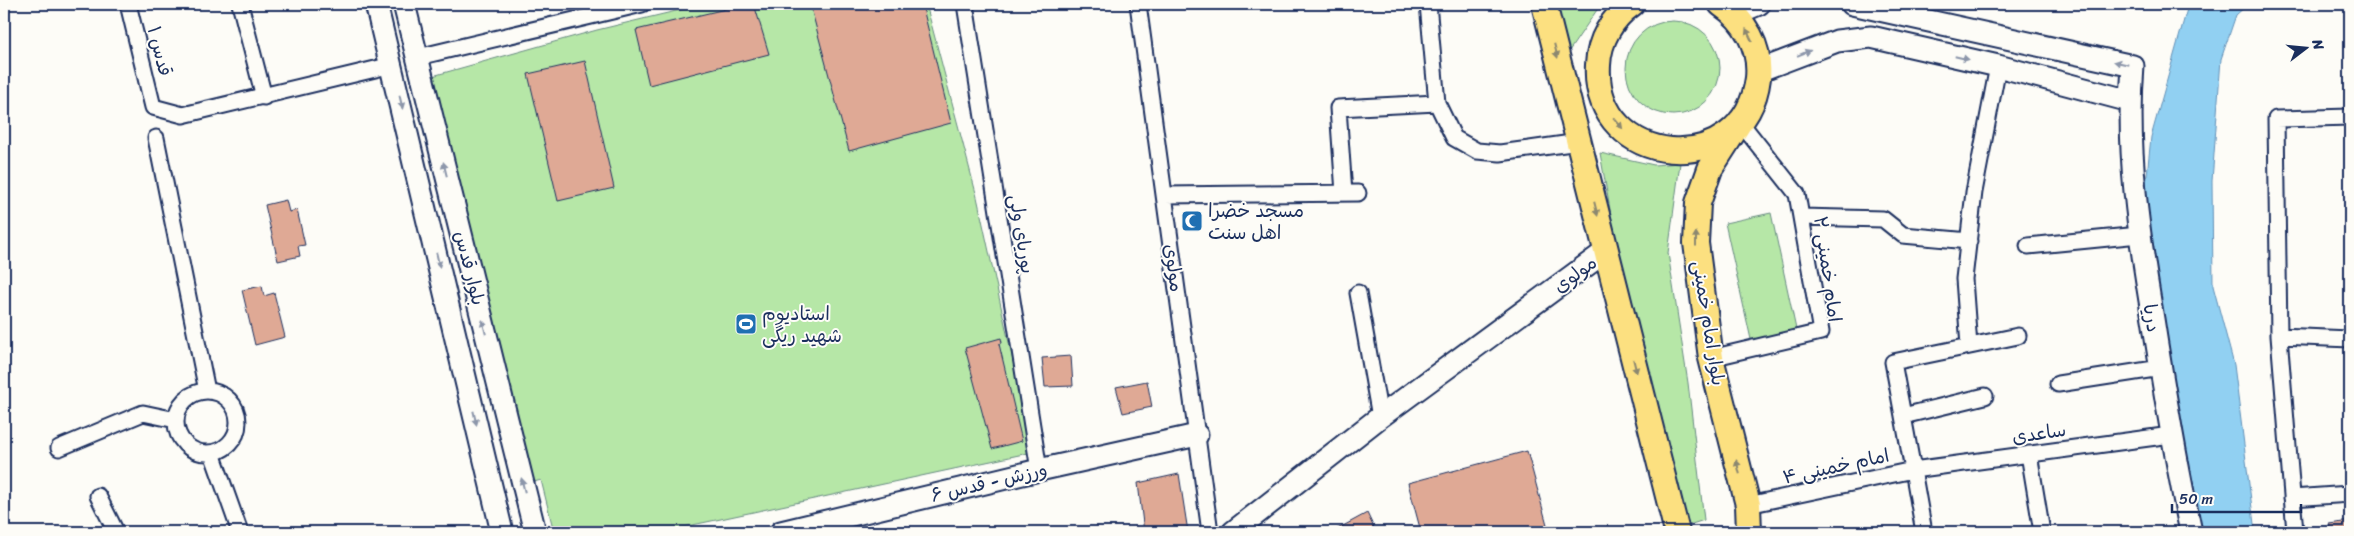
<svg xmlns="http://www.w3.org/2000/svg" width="2354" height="536" font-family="Sriracha,'Playpen Sans Arabic',sans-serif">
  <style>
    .green { fill: #b6e7a7; stroke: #688b82 }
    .water { fill: #91d0f2; stroke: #6290b7 }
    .building { fill: #dfa995; stroke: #1b2f5e }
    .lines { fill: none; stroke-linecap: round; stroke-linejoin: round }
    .street-casing { stroke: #1b2f5e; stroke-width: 19 }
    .secondary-casing { stroke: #1b2f5e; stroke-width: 25 }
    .primary-casing { stroke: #1b2f5e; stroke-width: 28 }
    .street { stroke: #fdfcf7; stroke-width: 15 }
    .secondary { stroke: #fdfcf7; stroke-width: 21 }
    .primary { stroke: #fce080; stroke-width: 24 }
    .oneway { fill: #8c886f }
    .oneway2 { fill: #8c96aa }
    .labels { text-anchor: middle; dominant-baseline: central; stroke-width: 4; stroke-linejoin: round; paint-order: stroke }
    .street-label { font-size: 19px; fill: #1b2f5e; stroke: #fdfcf7 }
    .poi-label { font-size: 19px; fill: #1b2f5e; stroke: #fdfcf7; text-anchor: start }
  </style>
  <rect width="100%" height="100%" fill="#fdfcf7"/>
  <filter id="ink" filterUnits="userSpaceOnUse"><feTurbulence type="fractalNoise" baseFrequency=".02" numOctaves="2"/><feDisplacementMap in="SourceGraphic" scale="10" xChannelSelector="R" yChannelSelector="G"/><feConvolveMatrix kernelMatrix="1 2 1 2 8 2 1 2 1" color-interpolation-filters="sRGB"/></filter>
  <g filter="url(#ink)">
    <path class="green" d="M705,4h221l51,193 56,255 -373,80h-106l-13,-52 -14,4 -98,-407 168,-47z
      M1554,4h47l-34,50z
      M1626 68a47 47 0 1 1 94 0a47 47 0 1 1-94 0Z
      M1600,153l54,12 26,-2 -12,90 20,130 16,137 -24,8 -60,-262z
      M1771,213l26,121 -45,10 -27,-121z"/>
    <path class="water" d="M2192,4h56l-12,11 -15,44 -9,122 1,105 21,79 21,167h-59l-52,-328 7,-67 36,-128z"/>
    <path class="building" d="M747,4h7l15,50 -120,31 -13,-55z
      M830,4h92l29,119 -102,28 -38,-143z
      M585,61l29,127 -56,13 -30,-127z
      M286,200l3,12 8,-2 8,35 -7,1 2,10 -22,5 -13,-56z
      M262,286l2,10 10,-3 11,44 -30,8 -13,-55z
      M1001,338l1,5 -3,1 23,97 -30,8 -27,-101z
      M1071,356l2,30 -28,1 -3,-29z
      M1147,381l5,26 -29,6 -7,-26z
      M1527,451l22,81h-128l-13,-49z
      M1179,474l9,58h-44l-6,-49z
      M1367,513l9,19h-44z
      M2350,521v11h-20l-1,-8z"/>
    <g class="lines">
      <g class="street-casing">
        <path id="street" d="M128,4l25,103 30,8 209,-50
          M240,4l24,93
          M965,4l74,466
          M1138,4l72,528
          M1428,4l9,99 17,35 23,13 23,2 79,-11
          M418,57l224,-53
          M156,138l51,253
          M1344,193l-6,-85 99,-5
          M1164,195l194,-2
          M1801,217l82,2 20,16 66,6
          M2028,246l111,-11
          M1358,293l22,124
          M2279,336l71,3
          M1969,346l-5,-67 10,-87 24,-126
          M1711,358l110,-26 -24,-138 -57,-72
          M2058,384l103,-16
          M176 422a31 31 0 1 1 62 0a31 31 0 1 1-62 0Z
          M1903,416l82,-20
          M59,448l84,-35 33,7
          M212,453l28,79
          M2029,454l13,78
          M98,496l18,36
          M2292,498l58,-4
          M1748,505l165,-35 -20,-108 125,-26
          M1924,532l-11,-62 258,-35
          M2295,532l-16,-196 -3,-217 74,-2"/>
      </g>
      <g class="secondary-casing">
        <path id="secondary" d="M376,4l126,528
          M404,4l131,528
          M1852,4l281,62c-7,84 6,170 20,253 11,71 23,142 38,213
          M1735,14l24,-10
          M1758,71l79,-30 34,-4 127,29 132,35
          M781,532l258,-62 158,-35
          M1233,532l147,-115 226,-166"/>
      </g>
      <g class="primary-casing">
        <path id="primary" d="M1544,4l133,528
          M1632,4c-20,14 -33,36 -34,61 -6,104 147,118 160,13 3,-31 -13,-58 -37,-74
          M1740,122l-30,47 -12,34 -2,40 15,115 37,147 1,27"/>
      </g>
      <use href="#street" class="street"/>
      <use href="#secondary" class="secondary"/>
      <use href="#primary" class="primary"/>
    </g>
    <defs><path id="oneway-solid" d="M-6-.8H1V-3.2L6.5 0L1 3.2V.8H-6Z" transform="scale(1.25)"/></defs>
    <g class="oneway">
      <use href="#oneway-solid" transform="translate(1749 35) rotate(-115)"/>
      <use href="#oneway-solid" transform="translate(1556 51) rotate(76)"/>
      <use href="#oneway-solid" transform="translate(1618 123) rotate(50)"/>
      <use href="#oneway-solid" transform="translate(1596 209) rotate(76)"/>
      <use href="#oneway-solid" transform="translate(1696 239) rotate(-90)"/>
      <use href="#oneway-solid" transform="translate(1635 366) rotate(76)"/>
      <use href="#oneway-solid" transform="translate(1738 467) rotate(-104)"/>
    </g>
    <g class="oneway2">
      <use href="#oneway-solid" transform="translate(1804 53) rotate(-22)"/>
      <use href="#oneway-solid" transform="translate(1962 58) rotate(13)"/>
      <use href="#oneway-solid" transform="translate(2121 63) rotate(-167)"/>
      <use href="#oneway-solid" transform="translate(401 102) rotate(77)"/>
      <use href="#oneway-solid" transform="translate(445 169) rotate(-104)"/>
      <use href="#oneway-solid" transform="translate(438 260) rotate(77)"/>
      <use href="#oneway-solid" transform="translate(484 327) rotate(-104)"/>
      <use href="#oneway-solid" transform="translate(475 418) rotate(77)"/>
      <use href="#oneway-solid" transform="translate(523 485) rotate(-104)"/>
    </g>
  </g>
  <defs>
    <g id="mosque-square" transform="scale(1.125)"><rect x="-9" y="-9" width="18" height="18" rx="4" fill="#1f6fb2" stroke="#fdfcf7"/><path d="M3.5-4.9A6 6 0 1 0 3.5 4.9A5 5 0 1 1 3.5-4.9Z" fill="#fff"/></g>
    <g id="stadium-square" transform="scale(1.125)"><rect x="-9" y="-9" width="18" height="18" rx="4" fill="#1f6fb2" stroke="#fdfcf7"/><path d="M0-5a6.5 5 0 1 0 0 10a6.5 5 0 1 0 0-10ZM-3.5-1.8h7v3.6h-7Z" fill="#fff"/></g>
  </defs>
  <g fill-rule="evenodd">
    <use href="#mosque-square" x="1192" y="221"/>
    <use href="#stadium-square" x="746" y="324"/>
  </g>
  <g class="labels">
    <g class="street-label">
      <text transform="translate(160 51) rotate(76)">قدس ۱</text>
      <text transform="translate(1022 234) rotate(81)">پوریای ولی</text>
      <text transform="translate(470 268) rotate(76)">بلوار قدس</text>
      <text transform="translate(1174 268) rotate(82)">مولوی</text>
      <text transform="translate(1828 269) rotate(82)">امام خمینی ۲</text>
      <text transform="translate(1575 274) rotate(-36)">مولوی</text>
      <text transform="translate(2152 318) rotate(81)">دریا</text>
      <text transform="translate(1709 323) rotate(81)">بلوار امام خمینی</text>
      <text transform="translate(2039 433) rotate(-8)">ساعدی</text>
      <text transform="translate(1836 466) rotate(-12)">امام خمینی ۴</text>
      <text transform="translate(989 482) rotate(-13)">ورزش - قدس ۶</text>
    </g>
    <g class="poi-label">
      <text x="1208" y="210">مسجد خضرا<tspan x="1208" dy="22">اهل سنت</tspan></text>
      <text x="762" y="313">استادیوم<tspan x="762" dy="22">شهید ریگی</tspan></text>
    </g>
  </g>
  <rect width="2354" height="536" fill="none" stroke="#fdfcf7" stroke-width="20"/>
  <rect x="10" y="10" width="2334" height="516" fill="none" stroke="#1b2f5e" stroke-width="2" filter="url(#ink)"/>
  <g transform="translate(2306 48) rotate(74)" stroke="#fdfcf7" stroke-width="4" paint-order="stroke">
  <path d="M0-4L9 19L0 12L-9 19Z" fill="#1b2f5e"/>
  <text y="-8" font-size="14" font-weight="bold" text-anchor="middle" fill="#1b2f5e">N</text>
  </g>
  <path d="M2172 504v8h129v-8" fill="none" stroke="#1b2f5e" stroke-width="2.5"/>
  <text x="2179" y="504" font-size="15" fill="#1b2f5e" stroke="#fdfcf7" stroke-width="4" paint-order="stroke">50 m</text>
</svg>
